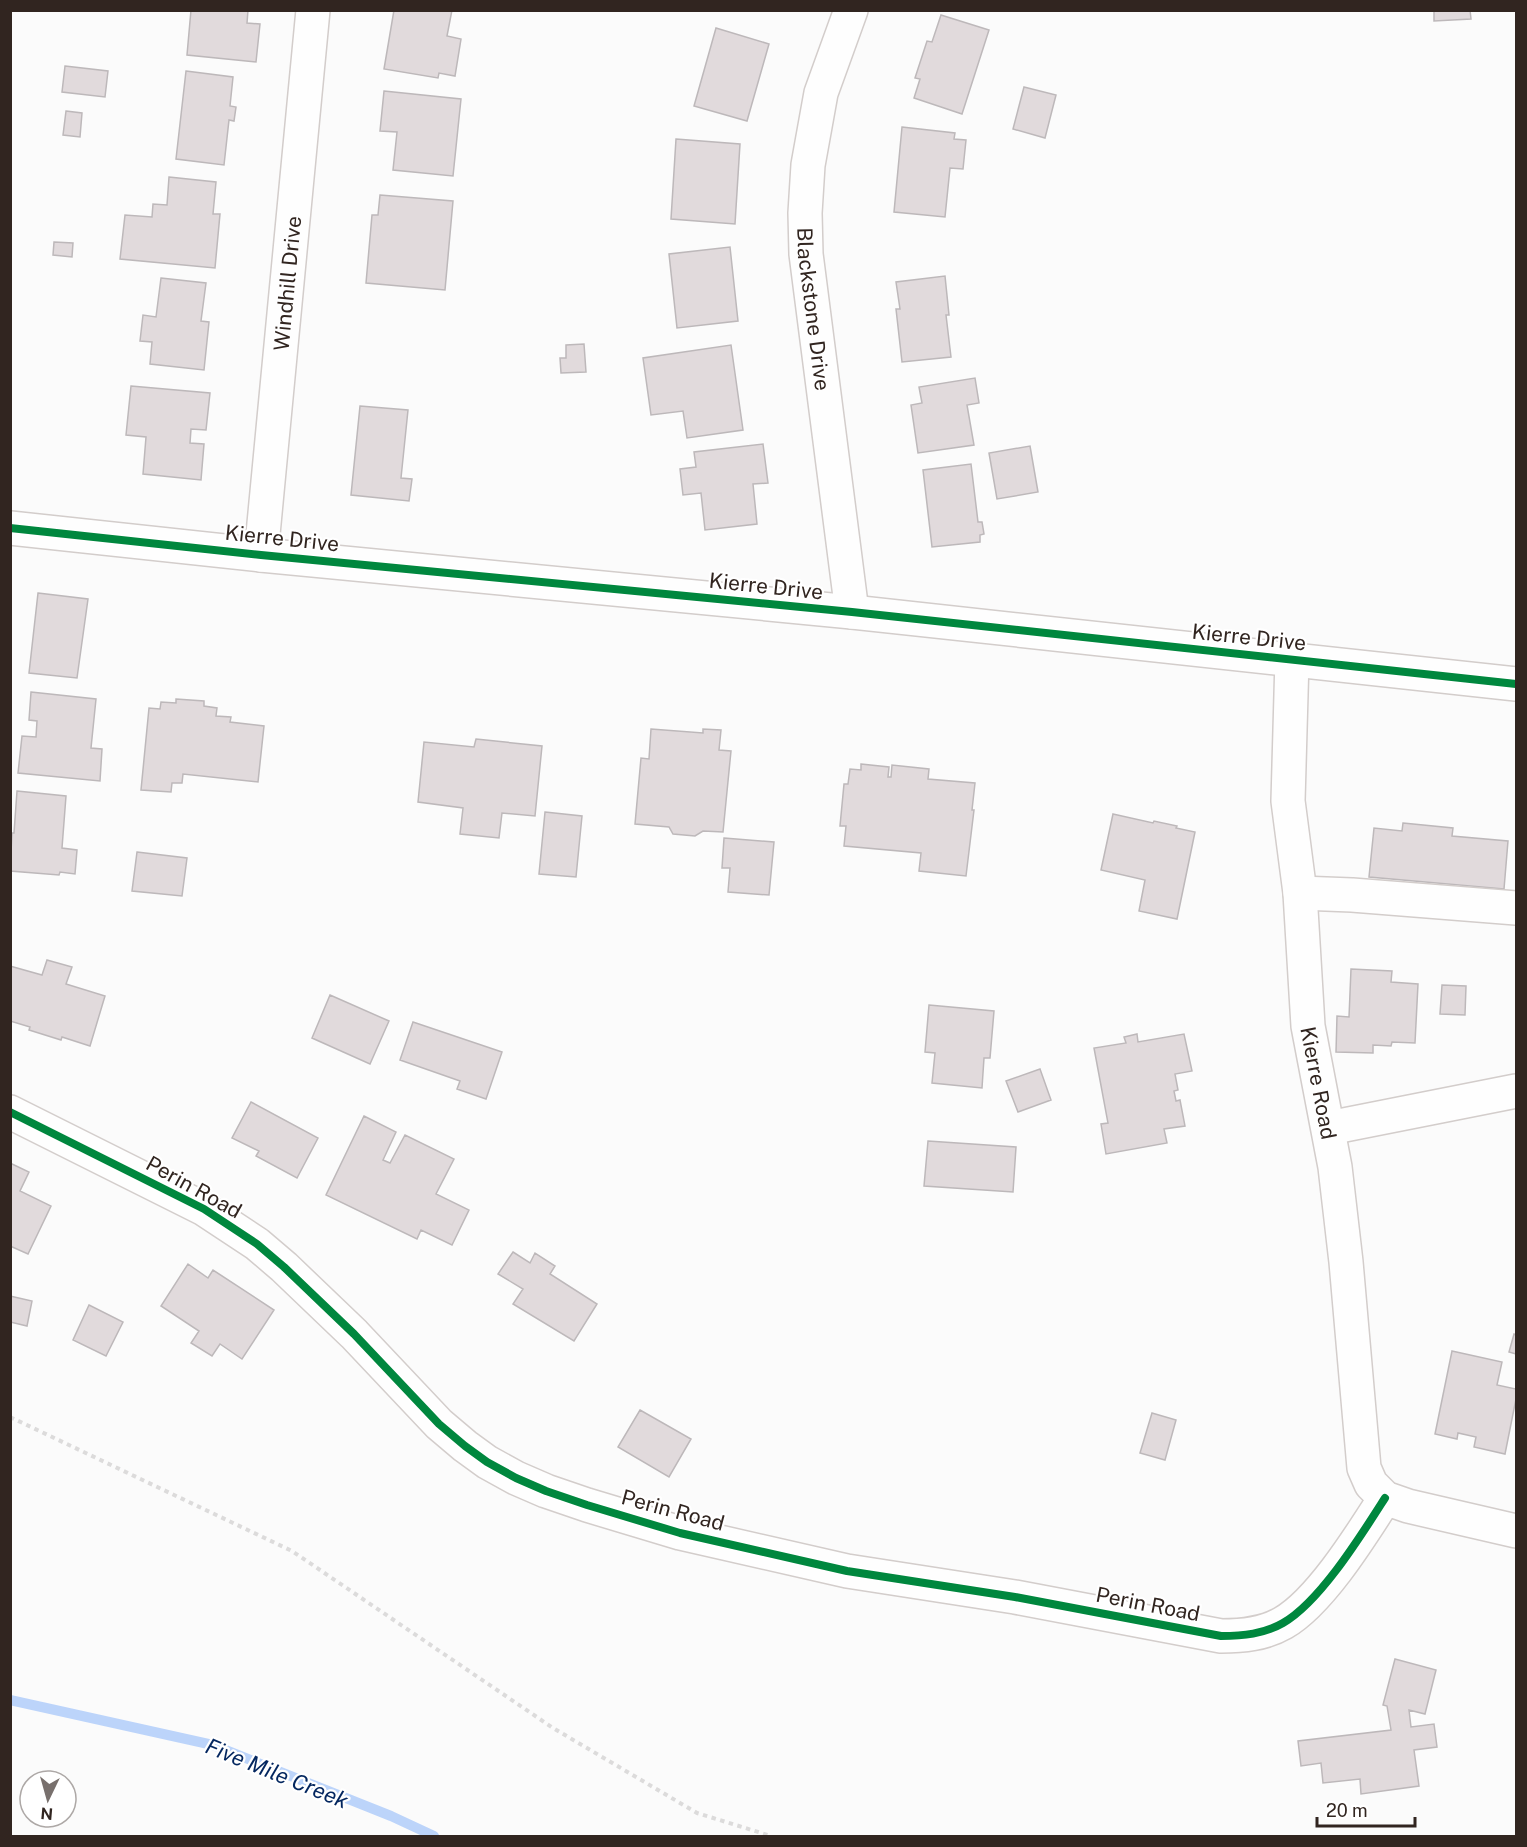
<svg xmlns="http://www.w3.org/2000/svg" width="1527" height="1847" font-family="'Public Sans',sans-serif">
  <style>
    .lines { fill: none; stroke-linecap: round; stroke-linejoin: round }
    .stream { stroke: #bcd4fa; stroke-width: 10 }
    .building { fill: #e1dadc; stroke: #bdb8ba; stroke-width: 1.5 }
    .minor-casing { stroke: #d3cdcb; stroke-width: 36 }
    .path { stroke: #dcdbdb; stroke-width: 4; stroke-dasharray: 4.5 4.5; stroke-linecap: butt }
    .minor { stroke: #fefefe; stroke-width: 33 }
    .cycleway-casing { stroke: #fff; stroke-width: 11 }
    .cycleway { stroke: #00873e; stroke-width: 8 }
    .labels { text-anchor: middle; dominant-baseline: central; stroke-width: 4.5; stroke-linejoin: round; paint-order: stroke }
    .street-label { font-size: 21px; fill: #312520; stroke: #fff }
    .water-label { font-size: 22px; font-style: italic; fill: #03265f; stroke: #fff }
  </style>
  <rect width="100%" height="100%" fill="#fbfbfb"/>
  <g class="lines">
    <path class="stream" d="M10,1700l203,45 178,71 43,20"/>
  </g>
  <path class="building" d="M191,10h57l-1,13 13,1 -4,38 -69,-7z
    M394,10h58l-5,26 14,3 -6,37 -16,-3 -1,5 -54,-9z
    M1434,10h36l1,9 -37,2z
    M941,15l48,15 -27,84 -48,-16 6,-19 -5,-1 12,-37 5,1z
    M716,28l53,16 -22,77 -53,-15z
    M65,66l43,5 -3,26 -43,-5z
    M186,71l47,6 -3,29 6,1 -2,14 -5,-1 -5,45 -48,-6z
    M1024,87l32,8 -11,43 -32,-9z
    M384,91l77,8 -8,77 -60,-6 4,-38 -17,-1z
    M66,111l16,2 -2,24 -17,-2z
    M902,127l53,6 -1,6 12,1 -3,29 -13,-1 -5,49 -51,-5z
    M676,139l64,5 -5,80 -64,-5z
    M169,177l47,5 -3,32h7l-5,54 -95,-9 5,-44 27,2 1,-13 14,1z
    M380,195l73,6 -8,89 -79,-7 6,-68h6z
    M54,242l19,1 -1,14 -19,-2z
    M730,247l8,74 -61,7 -8,-74z
    M945,276l4,39h-3l5,42 -49,5 -6,-53h4l-4,-27z
    M161,278l45,5 -5,38 8,1 -5,48 -54,-6 2,-22 -12,-1 3,-26 13,2z
    M584,344l2,28 -25,1 -1,-15h6v-13z
    M731,345l12,85 -56,8 -4,-27 -32,4 -8,-57z
    M975,378l4,25 -12,2 7,40 -56,8 -7,-48 11,-2 -3,-16z
    M131,386l79,7 -4,37 -15,-1 -1,14 14,1 -3,36 -58,-6 3,-37 -20,-2z
    M360,406l48,4 -7,68 11,1 -3,22 -58,-6z
    M763,444l5,39 -15,1 4,40 -52,6 -4,-37 -18,2 -3,-26 16,-2 -2,-15z
    M1030,446l8,46 -41,7 -8,-46z
    M971,464l7,58h4l2,12 -4,1v7l-48,5 -9,-77z
    M38,593l50,6 -11,79 -48,-5z
    M31,692l65,7 -5,49 11,1 -2,32 -82,-8 4,-37 14,1 1,-16 -8,-1z
    M176,699l28,2v5l13,2 -1,8 15,1 -1,5 34,4 -6,56 -75,-8 -1,9h-10l-1,9 -30,-2 8,-82 11,1 1,-7 15,1z
    M651,729l52,4v-4l18,1 -2,20 12,1 -8,81 -20,-1 -8,5 -22,-2 -4,-7 -34,-3 6,-66 8,1z
    M476,739l66,7 -7,70 -33,-3 -3,25 -39,-4 3,-26 -45,-6 6,-60 50,5z
    M861,764l28,3 -1,10h3l1,-12 37,4 -1,10 47,4 -3,27h2l-8,66 -47,-5 2,-18 -77,-7 2,-20h-6l4,-42h4l2,-15 11,1z
    M17,791l49,5 -4,52 15,2 -2,24 -15,-2 -1,3 -49,-4 2,-38h2z
    M545,812l37,4 -6,61 -37,-3z
    M1113,814l40,9 1,-2 23,5 -1,2 19,4 -18,87 -38,-8 6,-31 -44,-10z
    M1403,823l50,5 -1,8 56,5 -4,48 -135,-12 5,-49 28,3z
    M724,838l50,4 -5,53 -41,-3 2,-24h-8z
    M137,852l50,6 -5,38 -50,-5z
    M47,960l25,7 -6,17 39,12 -15,50 -28,-9 -1,3 -32,-10 1,-3 -20,-6v-55l32,9z
    M1351,969l41,2 -1,11 27,2 -3,59 -23,-1 -1,4 -18,-1v8l-37,-1 1,-36 12,1z
    M1442,985l24,1 -1,29 -25,-1z
    M330,995l59,26 -19,43 -58,-26z
    M929,1005l65,6 -4,47h-6l-2,30 -50,-5 3,-30 -10,-1z
    M413,1022l89,30 -16,47 -29,-10 3,-8 -60,-21z
    M1137,1034l1,8 46,-8 8,37 -17,3 3,16 -4,1 2,10 4,-1 5,26 -21,3 3,14 -61,11 -5,-30 7,-1 -14,-75 32,-5 -2,-6z
    M1040,1069l11,31 -33,12 -12,-31z
    M251,1102l67,36 -21,40 -41,-22 3,-5 -27,-13z
    M364,1116l32,16 -13,28 7,3 15,-28 49,24 -18,35 33,16 -17,35 -31,-15 -4,9 -91,-44z
    M928,1141l88,6 -3,45 -89,-6z
    M10,1163l19,9 -9,19 31,15 -23,48 -18,-8z
    M513,1252l17,11 5,-10 20,13 -5,8 47,30 -23,37 -61,-37 10,-15 -25,-15z
    M188,1264l20,14 5,-8 61,40 -32,49 -22,-15 -8,12 -21,-13 8,-12 -38,-25z
    M10,1296l22,5 -5,25 -17,-4z
    M89,1305l34,17 -17,34 -33,-16z
    M1514,1334l2,1v19l-7,-2z
    M1452,1351l50,11 -5,23 19,4v10l-11,55 -31,-7 2,-10 -18,-4 -1,6 -22,-5z
    M640,1410l51,29 -22,38 -51,-30z
    M1152,1413l24,7 -11,40 -25,-7z
    M1395,1659l41,11 -11,44 -16,-4 2,17 23,-3 3,23 -23,3 5,36 -58,8 -1,-15 -37,4 -2,-20 -20,3 -3,-25 93,-11 -4,-24 -4,-1z"/>
  <g class="lines">
    <g class="minor-casing">
      <g id="minor">
        <path id="s1" d="M851,10l-30,83 -13,72 -3,48 1,41 46,358"/>
        <path d="M10,528l251,27 591,57 664,72"/>
        <path id="s2" d="M261,555l52,-545"/>
        <path id="s3" d="M1292,659l-4,142 12,92 8,133 27,141 11,95 18,206 7,16 14,14 23,8 108,25"/>
        <path d="M1300,893l52,2 164,13"/>
        <path d="M10,1112l194,97 53,35 27,23 70,67 85,90 26,22 22,16 29,16 30,13 41,14 93,28 167,38 168,26 206,39c22,0 43,-2 62,-13 37,-21 79,-89 102,-125"/>
        <path d="M1329,1128l187,-37"/>
      </g>
    </g>
    <path class="path" d="M10,1417l282,134 261,177 144,85 74,23"/>
    <use href="#minor" class="minor"/>
    <g class="cycleway-casing">
      <path id="cycleway" d="M10,528l251,27 591,57 664,72
        M10,1112l194,97 53,35 27,23 70,67 85,90 26,22 22,16 29,16 30,13 41,14 93,28 167,38 168,26 206,39c22,0 43,-2 62,-13 37,-21 79,-89 102,-125"/>
    </g>
    <use href="#cycleway" class="cycleway"/>
  </g>
  <g class="labels">
    <g class="street-label">
      <text stroke="none"><textPath href="#s2" startOffset="273">Windhill Drive</textPath></text>
      <text stroke="none"><textPath href="#s1" startOffset="306">Blackstone Drive</textPath></text>
      <text transform="translate(282 538) rotate(6)">Kierre Drive</text>
      <text transform="translate(766 586) rotate(6)">Kierre Drive</text>
      <text transform="translate(1249 637) rotate(6)">Kierre Drive</text>
      <text stroke="none"><textPath href="#s3" startOffset="426">Kierre Road</textPath></text>
      <text transform="translate(194 1187) rotate(29)">Perin Road</text>
      <text transform="translate(673 1510) rotate(15)">Perin Road</text>
      <text transform="translate(1148 1604) rotate(11)">Perin Road</text>
    </g>
    <g class="water-label">
      <text transform="translate(277 1773) rotate(22)">Five Mile Creek</text>
    </g>
  </g>
  <rect width="1527" height="1847" fill="none" stroke="#312520" stroke-width="24"/>
  <g transform="translate(48 1799) rotate(185)"><circle r="28" fill="#ffffff" stroke="#ada8a6" stroke-width="1.5"/>
  <path d="M0-4.5L10 22L0 15L-10 22Z" fill="#78706d"/>
  <text y="-9" font-size="16" font-weight="bold" text-anchor="middle" fill="#312520">N</text>
  </g>
  <path d="M1317 1817v9h98v-9" fill="none" stroke="#312520" stroke-width="3"/>
  <text x="1326" y="1817" font-size="18" fill="#312520" stroke="#ffffff" stroke-width="4.5" paint-order="stroke">20 m</text>
</svg>
